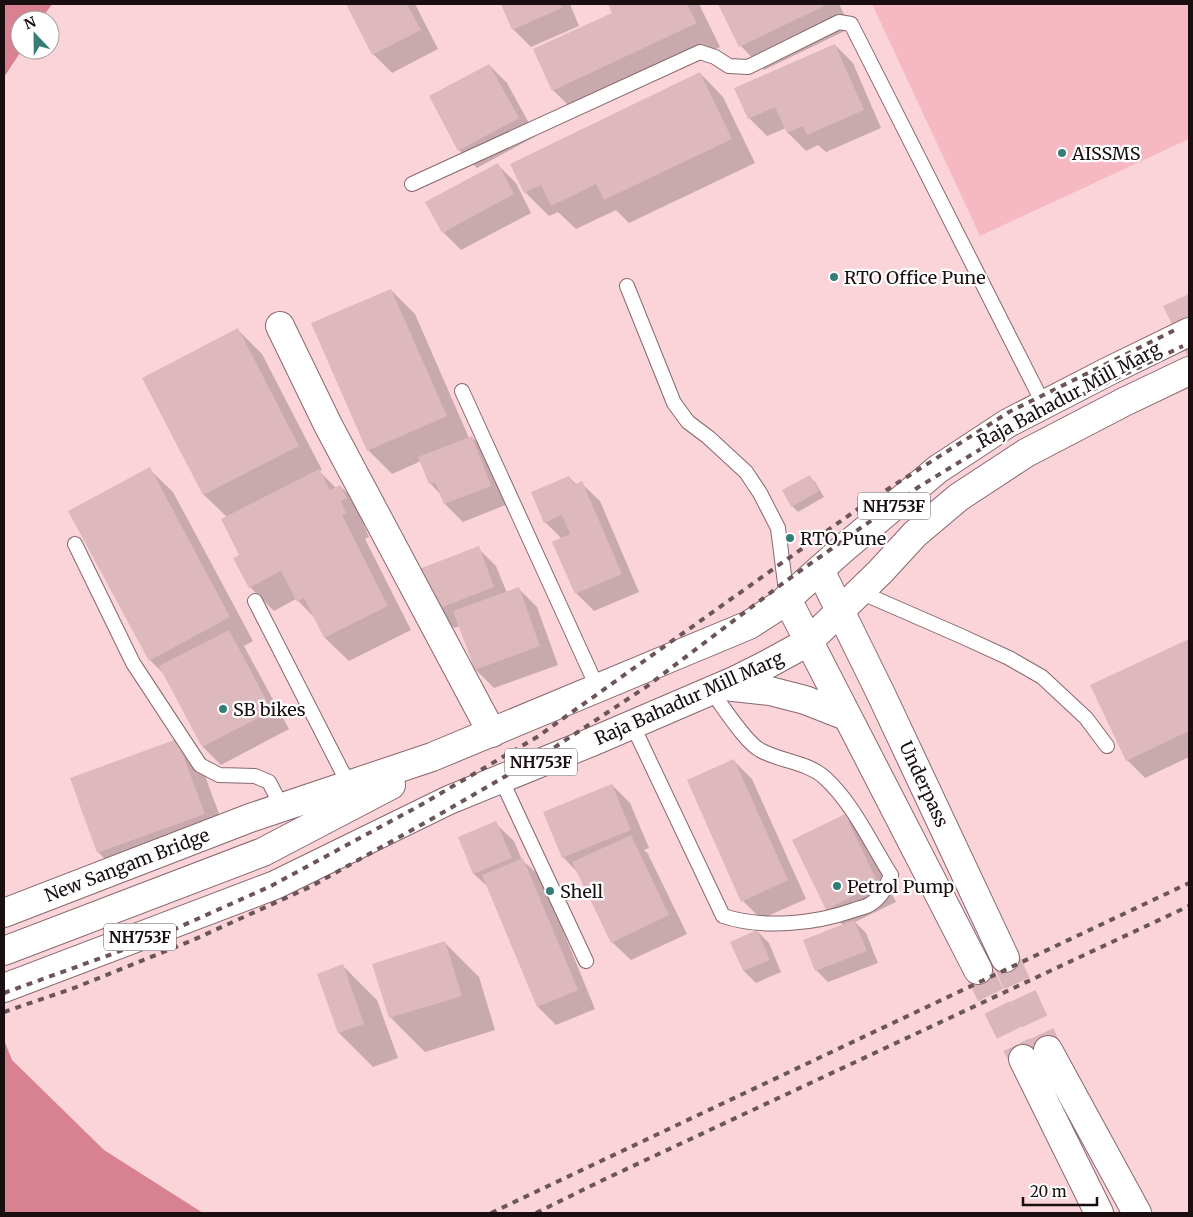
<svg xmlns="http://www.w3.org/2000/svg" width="1193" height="1217" font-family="Merriweather,serif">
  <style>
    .green { fill: #f6b9c3 }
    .water { fill: #d88191 }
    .shadow { fill: #0003 }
    .building { fill: #ddb8bd }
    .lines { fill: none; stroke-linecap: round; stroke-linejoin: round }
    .primary-tunnel { stroke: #d9b6bc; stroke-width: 28; stroke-dasharray: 28 14; stroke-linecap: butt }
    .service-casing { stroke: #88676c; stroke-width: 16 }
    .minor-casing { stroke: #88676c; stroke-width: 30 }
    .primary-casing { stroke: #88676c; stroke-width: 30 }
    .trunk-casing { stroke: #88676c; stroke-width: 30 }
    .service { stroke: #fff; stroke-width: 14 }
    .minor { stroke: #fff; stroke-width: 28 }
    .primary { stroke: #fff; stroke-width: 28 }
    .trunk { stroke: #fff; stroke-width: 28 }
    .rail { stroke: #6b5558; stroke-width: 4; stroke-dasharray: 6 6; stroke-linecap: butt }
    .poi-dot { fill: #357d77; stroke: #fff; stroke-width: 2 }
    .labels { text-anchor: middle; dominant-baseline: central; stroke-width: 4.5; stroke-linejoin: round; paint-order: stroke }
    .shield { fill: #fff; stroke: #5f5658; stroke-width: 1 }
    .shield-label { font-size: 16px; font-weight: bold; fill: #1b0e10 }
    .poi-label { font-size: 18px; fill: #1b0e10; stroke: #fff; text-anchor: start }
    .street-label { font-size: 18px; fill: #1b0e10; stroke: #fff }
  </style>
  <rect width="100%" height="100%" fill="#fbd4da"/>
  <path class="green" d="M872,4h317v135l-209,97z"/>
  <path class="water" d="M4,4h48l-11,16h-21v30h2l-18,27z
    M4,1040l8,20 92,90 99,63h-199z"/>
  <path class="shadow" d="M347,4h68l23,45 -46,24 -19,-19z
    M502,4h68l9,22 -48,21 -18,-18z
    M609,4h90l21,43 -143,67 -24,-24 61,-77z
    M720,4h119l12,24 -87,42 -23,-24z
    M835,45l18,18 28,65 -55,24 -8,-7 -12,6 -18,-18 -2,-5 -19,8 -18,-18z
    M489,65l18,18 29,53 -59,32 -18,-18z
    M700,73l23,24 32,66 -126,60 -13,-13 -40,19 -18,-17 -9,4 -24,-24z
    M498,165l18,18 15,30 -70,37 -18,-18z
    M391,290l24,24 54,124 3,-1 18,18 18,49 -45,18 -18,-18 -4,-9 -11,-12 -9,-22 -29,13 -24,-24z
    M238,330l24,24 60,116 -3,1 17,17 4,-2 24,24 6,12 -6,3 5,12 -4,2 46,91 -62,31 -24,-23 -9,-19 -20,-20 -22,12 -24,-24 -23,-70 -23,-22 -60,-116z
    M149,469l24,23 80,149 -9,5 45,83 -68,36 -18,-18 -39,-73 -14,-14z
    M809,476l6,6 9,15 -26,15 -6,-6z
    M569,477l8,8 4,-2 19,18 39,91 -45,19 -18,-18 -14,-54 -17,-17z
    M478,548l18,18 11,27 12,-4 18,18 21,58 -64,23 -18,-18 -16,-44 -6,2 -18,-18z
    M1189,640v117l-44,21 -18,-18 -35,-74z
    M177,741l24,24 27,73 -106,39 -23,-24 -27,-74z
    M734,761l18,18 54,120 -45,20 -18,-18z
    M612,785l18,18 19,45 -5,2 4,4 39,80 -56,26 -19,-18 -33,-68 -16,-17z
    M844,816l19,18 33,68 -41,20 11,11 12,30 -50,19 -12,-12 27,-45 -16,-16z
    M495,823l19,18 8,19 19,17 54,132 -39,16 -18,-18 -49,-119 -15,-14 -15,-36z
    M757,931l12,12 12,29 -25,11 -12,-12 -12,-29z
    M445,943l34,34 16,53 -70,22 -34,-34 -17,-53z
    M343,966l34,34 21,58 -25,9 -34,-34 -21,-58z"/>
  <path class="building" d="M346,4h61l14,26 -49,25z
    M501,4h59l2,4 -50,22z
    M608,4h79l10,19 -145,68 -19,-42 79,-36z
    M718,4h110l-89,43z
    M835,44l29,66 -57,25 -4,-9 -16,7 -12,-26 -27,12 -14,-31z
    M489,64l30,54 -61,33 -29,-55z
    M700,72l32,67 -128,61 -8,-16 -45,22 -10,-21 -17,8 -14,-29z
    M498,163l16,31 -72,39 -17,-31z
    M391,289l56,127 -80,35 -56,-128z
    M1189,294v65l-26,-53z
    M238,328l61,118 -96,49 -61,-117z
    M472,436l19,50 -47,18 -9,-22 -6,2 -11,-27z
    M150,467l80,150 -81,44 -81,-150z
    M319,469l11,21 10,-5 7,13 -6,3 5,12 -4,2 46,91 -64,32 -20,-40 -7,4 -16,-31 -32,17 -16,-30 6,-3 -18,-36z
    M810,475l9,16 -28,16 -9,-17z
    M569,476l5,9 8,-4 40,93 -47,20 -23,-52 18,-8 -8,-19 -18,8 -13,-31z
    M479,546l15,41 -59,23 -16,-41z
    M519,587l21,59 -65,24 -22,-59z
    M229,630l43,81 -70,36 -43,-81z
    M1189,639v92l-63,30 -36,-76z
    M177,739l28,75 -108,39 -27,-75z
    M734,759l54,121 -47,22 -54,-122z
    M612,784l19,46 -69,28 -19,-46z
    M845,814l33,69 -52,27 -34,-70z
    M496,821l16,37 -39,16 -15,-37z
    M631,835l38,80 -58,28 -39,-81z
    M523,858l55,132 -41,17 -55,-132z
    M854,920l13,31 -52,20 -12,-31z
    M757,930l13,30 -27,11 -13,-29z
    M445,941l17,55 -73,22 -17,-54z
    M343,964l21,60 -26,9 -21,-59z"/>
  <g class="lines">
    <path class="primary-tunnel" d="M1005,958l43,92
      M978,970l45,89"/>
    <g class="service-casing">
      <path id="service" d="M412,184l288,-132 15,5 14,9 19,1 91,-45 12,2 193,381
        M627,286l47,117 14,19 20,15 38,35 14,21 18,35 9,71
        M462,391l136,298
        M75,544l58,119 67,102 19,10 36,1 14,6 13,25
        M860,592l101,44 48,22 33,19 44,41 21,28
        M255,601l94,184
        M632,724l91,192c40,13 92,8 131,-6 5,-2 13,-3 18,-7 10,-7 14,-16 19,-28 -21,-33 -38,-72 -67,-98 -17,-15 -45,-16 -64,-27 -15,-8 -37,-44 -49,-59
        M501,779l85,182"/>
    </g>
    <g class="minor-casing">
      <path id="minor" d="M280,326l48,99 164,308"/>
    </g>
    <g class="primary-casing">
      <path id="primary" d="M820,570l61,124 124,264
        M787,599l191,371
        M1048,1050l89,163
        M1023,1059l76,154"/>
    </g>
    <g class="trunk-casing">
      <path id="trunk" d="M724,686l46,5 35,9 41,16
        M4,913l246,-95 182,-61 317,-132 31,-20 64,-57 94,-79 70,-46 101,-52 80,-39
        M4,951l259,-99 128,-67
        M4,988l271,-103 174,-85 145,-59 142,-61 30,-15 42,-23 72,-70 35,-38 44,-37 67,-44 98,-51 65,-31"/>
    </g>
    <use href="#service" class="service"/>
    <use href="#minor" class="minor"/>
    <use href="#primary" class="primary"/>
    <use href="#trunk" class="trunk"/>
    <path class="rail" d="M4,993l144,-52 123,-55 148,-80 118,-69 332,-236 140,-89 166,-82
      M4,1012l70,-24 119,-48 117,-53 118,-66 121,-70 97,-64 140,-106 131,-93 103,-63 163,-79
      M491,1213l698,-330
      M536,1213l67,-33 586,-274"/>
  </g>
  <g class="poi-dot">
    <circle cx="1062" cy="153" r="5"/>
    <circle cx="834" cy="277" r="5"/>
    <circle cx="790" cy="538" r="5"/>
    <circle cx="223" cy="709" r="5"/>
    <circle cx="837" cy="886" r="5"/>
    <circle cx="550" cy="891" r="5"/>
  </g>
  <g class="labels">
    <g class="shield">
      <rect x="858" y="492.5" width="72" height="27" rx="4"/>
      <rect x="505" y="748.5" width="72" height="27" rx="4"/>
      <rect x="104" y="923.5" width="72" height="27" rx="4"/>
    </g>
    <g class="shield-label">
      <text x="894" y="506">NH753F</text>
      <text x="541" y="762">NH753F</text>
      <text x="140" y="937">NH753F</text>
    </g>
    <g class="poi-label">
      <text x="1072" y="153">AISSMS</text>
      <text x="844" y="277">RTO Office Pune</text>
      <text x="800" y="538">RTO Pune</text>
      <text x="233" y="709">SB bikes</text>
      <text x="847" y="886">Petrol Pump</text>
      <text x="560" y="891">Shell</text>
    </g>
    <g class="street-label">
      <text transform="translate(1069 395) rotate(-28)">Raja Bahadur Mill Marg</text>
      <text transform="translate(689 698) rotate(-24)">Raja Bahadur Mill Marg</text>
      <text transform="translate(924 784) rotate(65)">Underpass</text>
      <text transform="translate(127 865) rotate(-21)">New Sangam Bridge</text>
    </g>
  </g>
  <rect width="1193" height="1217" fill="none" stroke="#1b0e10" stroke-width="10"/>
  <g transform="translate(35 35) rotate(338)"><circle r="24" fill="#ffffff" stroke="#a49f9f"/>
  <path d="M0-4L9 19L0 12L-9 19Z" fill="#357d77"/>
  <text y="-8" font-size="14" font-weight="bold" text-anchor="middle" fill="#1b0e10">N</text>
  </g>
  <path d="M1023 1197v8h74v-8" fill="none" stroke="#1b0e10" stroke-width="2.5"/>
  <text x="1030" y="1197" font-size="15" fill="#1b0e10" stroke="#ffffff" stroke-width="4" paint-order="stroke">20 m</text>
</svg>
